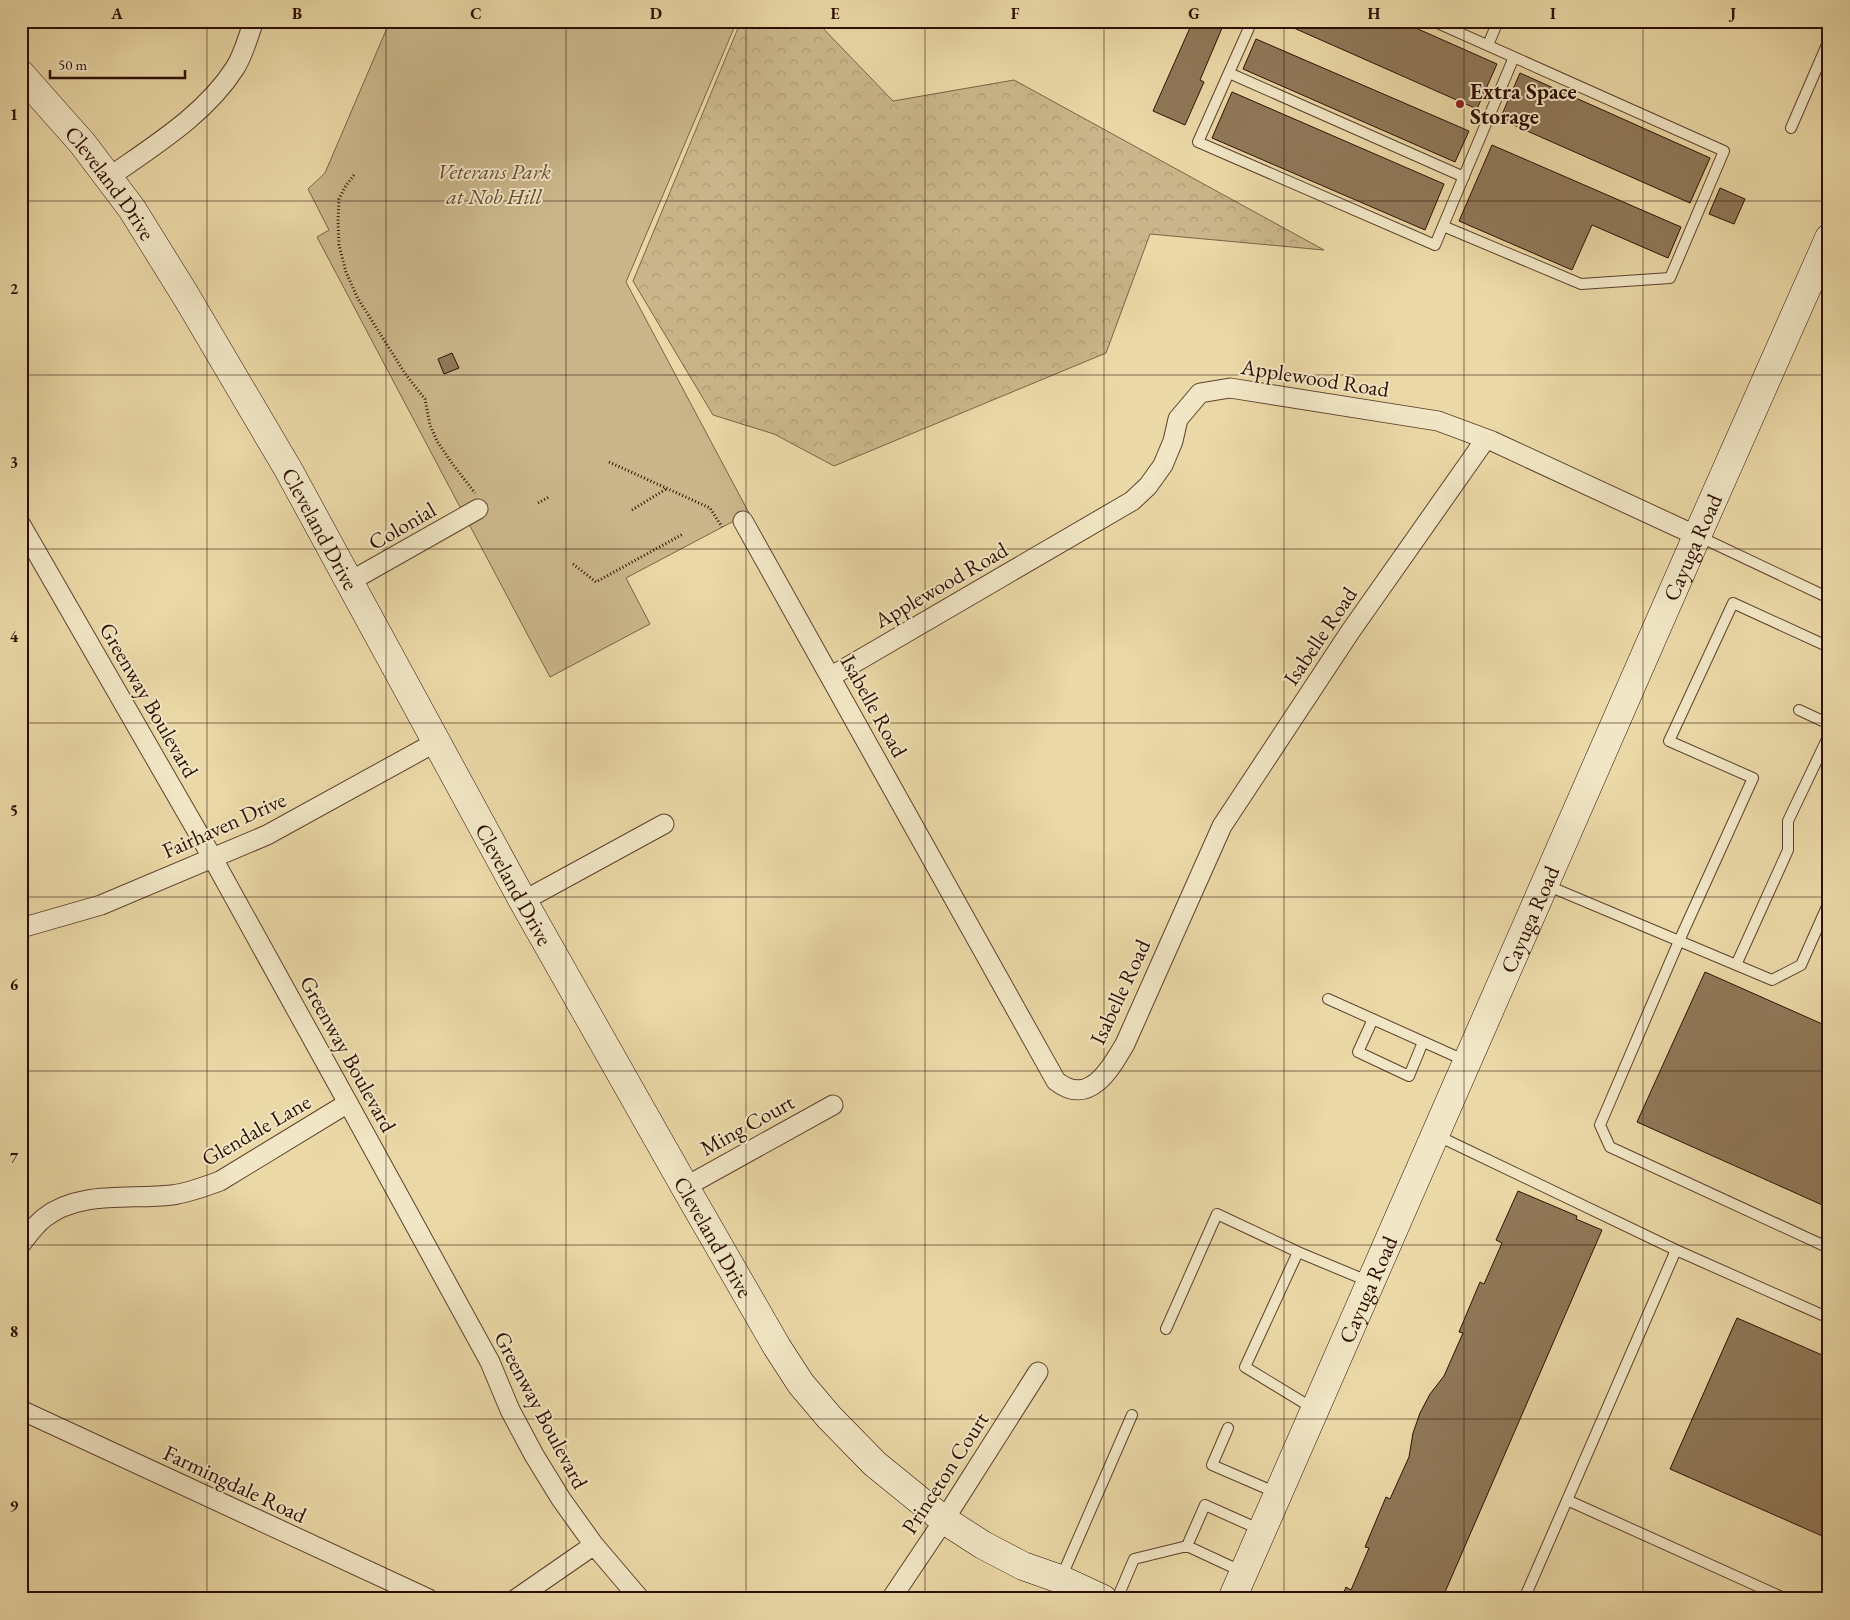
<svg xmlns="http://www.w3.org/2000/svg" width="1850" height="1620" font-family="'EB Garamond',serif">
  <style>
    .forest { fill: url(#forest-crowns); stroke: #7c6246 }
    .park { fill: #cab68a; stroke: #7c6246 }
    .building { fill: #907858; stroke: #2e0f03 }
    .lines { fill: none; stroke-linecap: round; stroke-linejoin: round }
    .lane-casing { stroke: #5d412c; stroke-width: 12 }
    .street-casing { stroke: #5d412c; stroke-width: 21 }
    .secondary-casing { stroke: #2e0f03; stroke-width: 29 }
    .path { stroke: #2e0f03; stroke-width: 3; stroke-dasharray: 1 2.5; stroke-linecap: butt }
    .lane { stroke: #f1e6c5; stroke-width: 10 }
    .street { stroke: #f1e6c5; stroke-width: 19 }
    .secondary { stroke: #f1e6c5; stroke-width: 28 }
    .grid { fill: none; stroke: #2e0f03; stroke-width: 1; stroke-opacity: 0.55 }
    .poi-dot { fill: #8f2418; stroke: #f1e6c5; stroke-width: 2 }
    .labels { text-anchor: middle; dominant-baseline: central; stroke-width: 4; stroke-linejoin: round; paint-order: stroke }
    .poi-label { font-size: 22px; font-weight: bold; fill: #2e0f03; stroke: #f1e6c5; text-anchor: start }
    .park-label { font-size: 22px; font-style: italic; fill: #654932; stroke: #f1e6c5 }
    .street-label { font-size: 22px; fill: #2e0f03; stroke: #f1e6c5 }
    .neatline { fill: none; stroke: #2e0f03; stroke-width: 2 }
    .grid-label { font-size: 16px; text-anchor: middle; font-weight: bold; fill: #2e0f03 }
  </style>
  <defs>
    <pattern id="forest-crowns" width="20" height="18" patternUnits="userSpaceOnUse" patternTransform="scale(1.25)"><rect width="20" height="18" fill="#cab68a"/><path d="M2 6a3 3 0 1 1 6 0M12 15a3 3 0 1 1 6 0" fill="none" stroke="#ae9b75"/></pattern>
  </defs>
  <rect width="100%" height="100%" fill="#ead8a6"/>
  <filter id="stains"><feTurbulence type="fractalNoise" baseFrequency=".004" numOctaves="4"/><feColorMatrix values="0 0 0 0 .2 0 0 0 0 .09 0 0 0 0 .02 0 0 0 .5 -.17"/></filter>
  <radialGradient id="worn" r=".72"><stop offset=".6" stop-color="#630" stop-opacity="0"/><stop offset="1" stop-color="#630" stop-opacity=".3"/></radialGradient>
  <path class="forest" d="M741,21h75l77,80 121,-21 310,170 -174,-16 -44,119 -272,113 -60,-32 -61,-19 -80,-134z"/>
  <path class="park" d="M390,21h347l-111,261 123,231 -123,65 24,46 -100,53 -233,-440 12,-7 -21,-41 17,-16z"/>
  <path class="building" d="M1193,21h32l-25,59 4,2 -19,43 -32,-14z
    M1278,21h122l97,43 -20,45z
    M1461,21h19l-3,7z
    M1256,39l213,92 -14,31 -212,-93z
    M1520,73l190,85 -20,45 -190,-84z
    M1232,92l212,92 -19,46 -213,-92z
    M1492,145l189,82 -13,31 -76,-33 -20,45 -113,-49z
    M1720,188l25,11 -11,25 -25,-10z
    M452,353l7,15 -15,6 -6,-15z
    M1705,972l124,55v181l-192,-86z
    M1518,1191l59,25 -1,3 26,11 -160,369h-101l5,-12 5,3 18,-42 -4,-1 21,-50 4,2 19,-42 4,-24 7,-20 10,-19 14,-18 19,-43 -4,-1 21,-50 4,2 18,-41 -6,-3z
    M1737,1318l92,40v181l-159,-70z"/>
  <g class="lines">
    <g class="lane-casing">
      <path id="lane" d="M1252,21l-54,121 237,103 79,-188
        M1433,21l291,130 -54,127 -89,6 -138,-58
        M1825,21l4,2
        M1488,45l10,-24
        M1229,73l235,104
        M1791,128l38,-88
        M1698,536l131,62
        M1829,647l-96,-44 -64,138 84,37 -74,163 -79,184 10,22 219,101
        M1799,710l30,14
        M1546,885l226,95 29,-15 28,-63
        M1736,965l52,-115v-29l41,-86
        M1328,999l138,62
        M1373,1019l-15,33 51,24 14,-34
        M1436,1135l240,115 153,68
        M1166,1329l51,-115 81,38
        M1314,1409l-69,-42 53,-115 72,30
        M1228,1428l-16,37 65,28
        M1567,1500l219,99
        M1187,1546l56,26
        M1061,1578l71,-163
        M1117,1599l17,-40 53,-13 18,-41 56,25
        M1524,1599l152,-349"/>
    </g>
    <g class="street-casing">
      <path id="street" d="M108,178c45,-32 97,-63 127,-110 9,-14 13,-32 19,-47
        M743,521l313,560c33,26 54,-11 69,-37l97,-218 128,-194 135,-192
        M21,525l191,332 136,246 142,259 20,48 24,45 27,44 33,46 46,54
        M349,582l129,-73
        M830,677l302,-176 16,-15 15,-21 10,-24 5,-22 22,-26 30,-5 208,33 54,20 205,95
        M523,901l141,-77
        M21,928l80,-23 166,-70 169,-93
        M685,1187l148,-82
        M21,1244c7,-9 14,-19 23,-26 35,-28 87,-18 128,-23 16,-2 32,-8 48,-14l128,-78
        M21,1410l408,189
        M516,1599l78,-54
        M891,1599l53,-79 94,-148"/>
    </g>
    <g class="secondary-casing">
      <g id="secondary">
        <path id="s1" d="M21,74l62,70 49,65 54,87 102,173 235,432 162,286 92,160 24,37 28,33 46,47 69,56 39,25 40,21 37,13 43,20"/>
        <path id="s2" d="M1232,1599l465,-1063 132,-298"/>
      </g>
    </g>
    <path class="path" d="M354,175l-9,12 -6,12 -1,23 1,23 7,27 11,25 49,78 19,24 5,26 7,16 14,21 24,31
      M609,462l101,46 12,19
      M538,503l11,-6
      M632,510l34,-21
      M573,564l23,18 87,-48"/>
    <use href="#lane" class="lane"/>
    <use href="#street" class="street"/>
    <use href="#secondary" class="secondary"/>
  </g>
  <path class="grid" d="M207,21v1578M386,21v1578M566,21v1578M746,21v1578M925,21v1578M1104,21v1578M1284,21v1578M1464,21v1578M1643,21v1578M21,201h1808M21,375h1808M21,549h1808M21,723h1808M21,897h1808M21,1071h1808M21,1245h1808M21,1419h1808"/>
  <circle class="poi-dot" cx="1460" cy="104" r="5"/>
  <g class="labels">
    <g class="poi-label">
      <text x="1470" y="91">Extra Space<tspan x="1470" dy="25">Storage</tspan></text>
    </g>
    <g class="park-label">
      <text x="494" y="171">Veterans Park<tspan x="494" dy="25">at Nob Hill</tspan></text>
    </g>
    <g class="street-label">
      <text stroke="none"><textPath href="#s1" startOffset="141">Cleveland Drive</textPath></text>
      <text transform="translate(1315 378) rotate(9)">Applewood Road</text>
      <text transform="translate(402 526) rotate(-30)">Colonial</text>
      <text stroke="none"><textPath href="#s1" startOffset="546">Cleveland Drive</textPath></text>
      <text stroke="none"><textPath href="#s2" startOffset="1148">Cayuga Road</textPath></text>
      <text transform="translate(941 585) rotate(-30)">Applewood Road</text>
      <text transform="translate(1320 636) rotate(-56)">Isabelle Road</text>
      <text transform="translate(149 700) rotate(60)">Greenway Boulevard</text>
      <text transform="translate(874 706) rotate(61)">Isabelle Road</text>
      <text transform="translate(224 825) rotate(-24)">Fairhaven Drive</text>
      <text stroke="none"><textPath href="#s1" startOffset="951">Cleveland Drive</textPath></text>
      <text stroke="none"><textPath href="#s2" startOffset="742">Cayuga Road</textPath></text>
      <text transform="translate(1120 992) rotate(-65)">Isabelle Road</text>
      <text transform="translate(348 1054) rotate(61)">Greenway Boulevard</text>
      <text transform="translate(747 1125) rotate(-29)">Ming Court</text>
      <text transform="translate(256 1130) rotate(-30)">Glendale Lane</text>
      <text stroke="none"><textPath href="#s1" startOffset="1356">Cleveland Drive</textPath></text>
      <text stroke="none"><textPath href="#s2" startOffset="338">Cayuga Road</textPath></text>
      <text transform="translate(541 1410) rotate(62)">Greenway Boulevard</text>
      <text transform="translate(945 1473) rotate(-57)">Princeton Court</text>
      <text transform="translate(235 1484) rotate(25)">Farmingdale Road</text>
    </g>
  </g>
  <rect width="1850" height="1620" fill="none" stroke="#ead8a6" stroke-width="55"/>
  <path d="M50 70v8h135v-8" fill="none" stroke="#2e0f03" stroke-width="2.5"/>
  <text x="58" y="70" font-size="15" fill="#2e0f03" stroke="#f1e6c5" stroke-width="4" paint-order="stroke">50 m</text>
  <rect x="28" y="28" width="1794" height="1564" class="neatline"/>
  <g class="grid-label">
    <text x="117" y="19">A</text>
    <text x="297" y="19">B</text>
    <text x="476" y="19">C</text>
    <text x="656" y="19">D</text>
    <text x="835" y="19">E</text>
    <text x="1015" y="19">F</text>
    <text x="1194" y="19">G</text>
    <text x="1374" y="19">H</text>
    <text x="1553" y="19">I</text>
    <text x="1733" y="19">J</text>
    <text x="14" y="120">1</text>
    <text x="14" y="294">2</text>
    <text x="14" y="468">3</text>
    <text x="14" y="642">4</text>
    <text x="14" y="816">5</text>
    <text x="14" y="990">6</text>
    <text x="14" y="1163">7</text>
    <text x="14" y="1337">8</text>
    <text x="14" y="1511">9</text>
  </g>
  <rect width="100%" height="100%" filter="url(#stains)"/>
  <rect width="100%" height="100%" fill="url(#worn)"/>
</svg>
